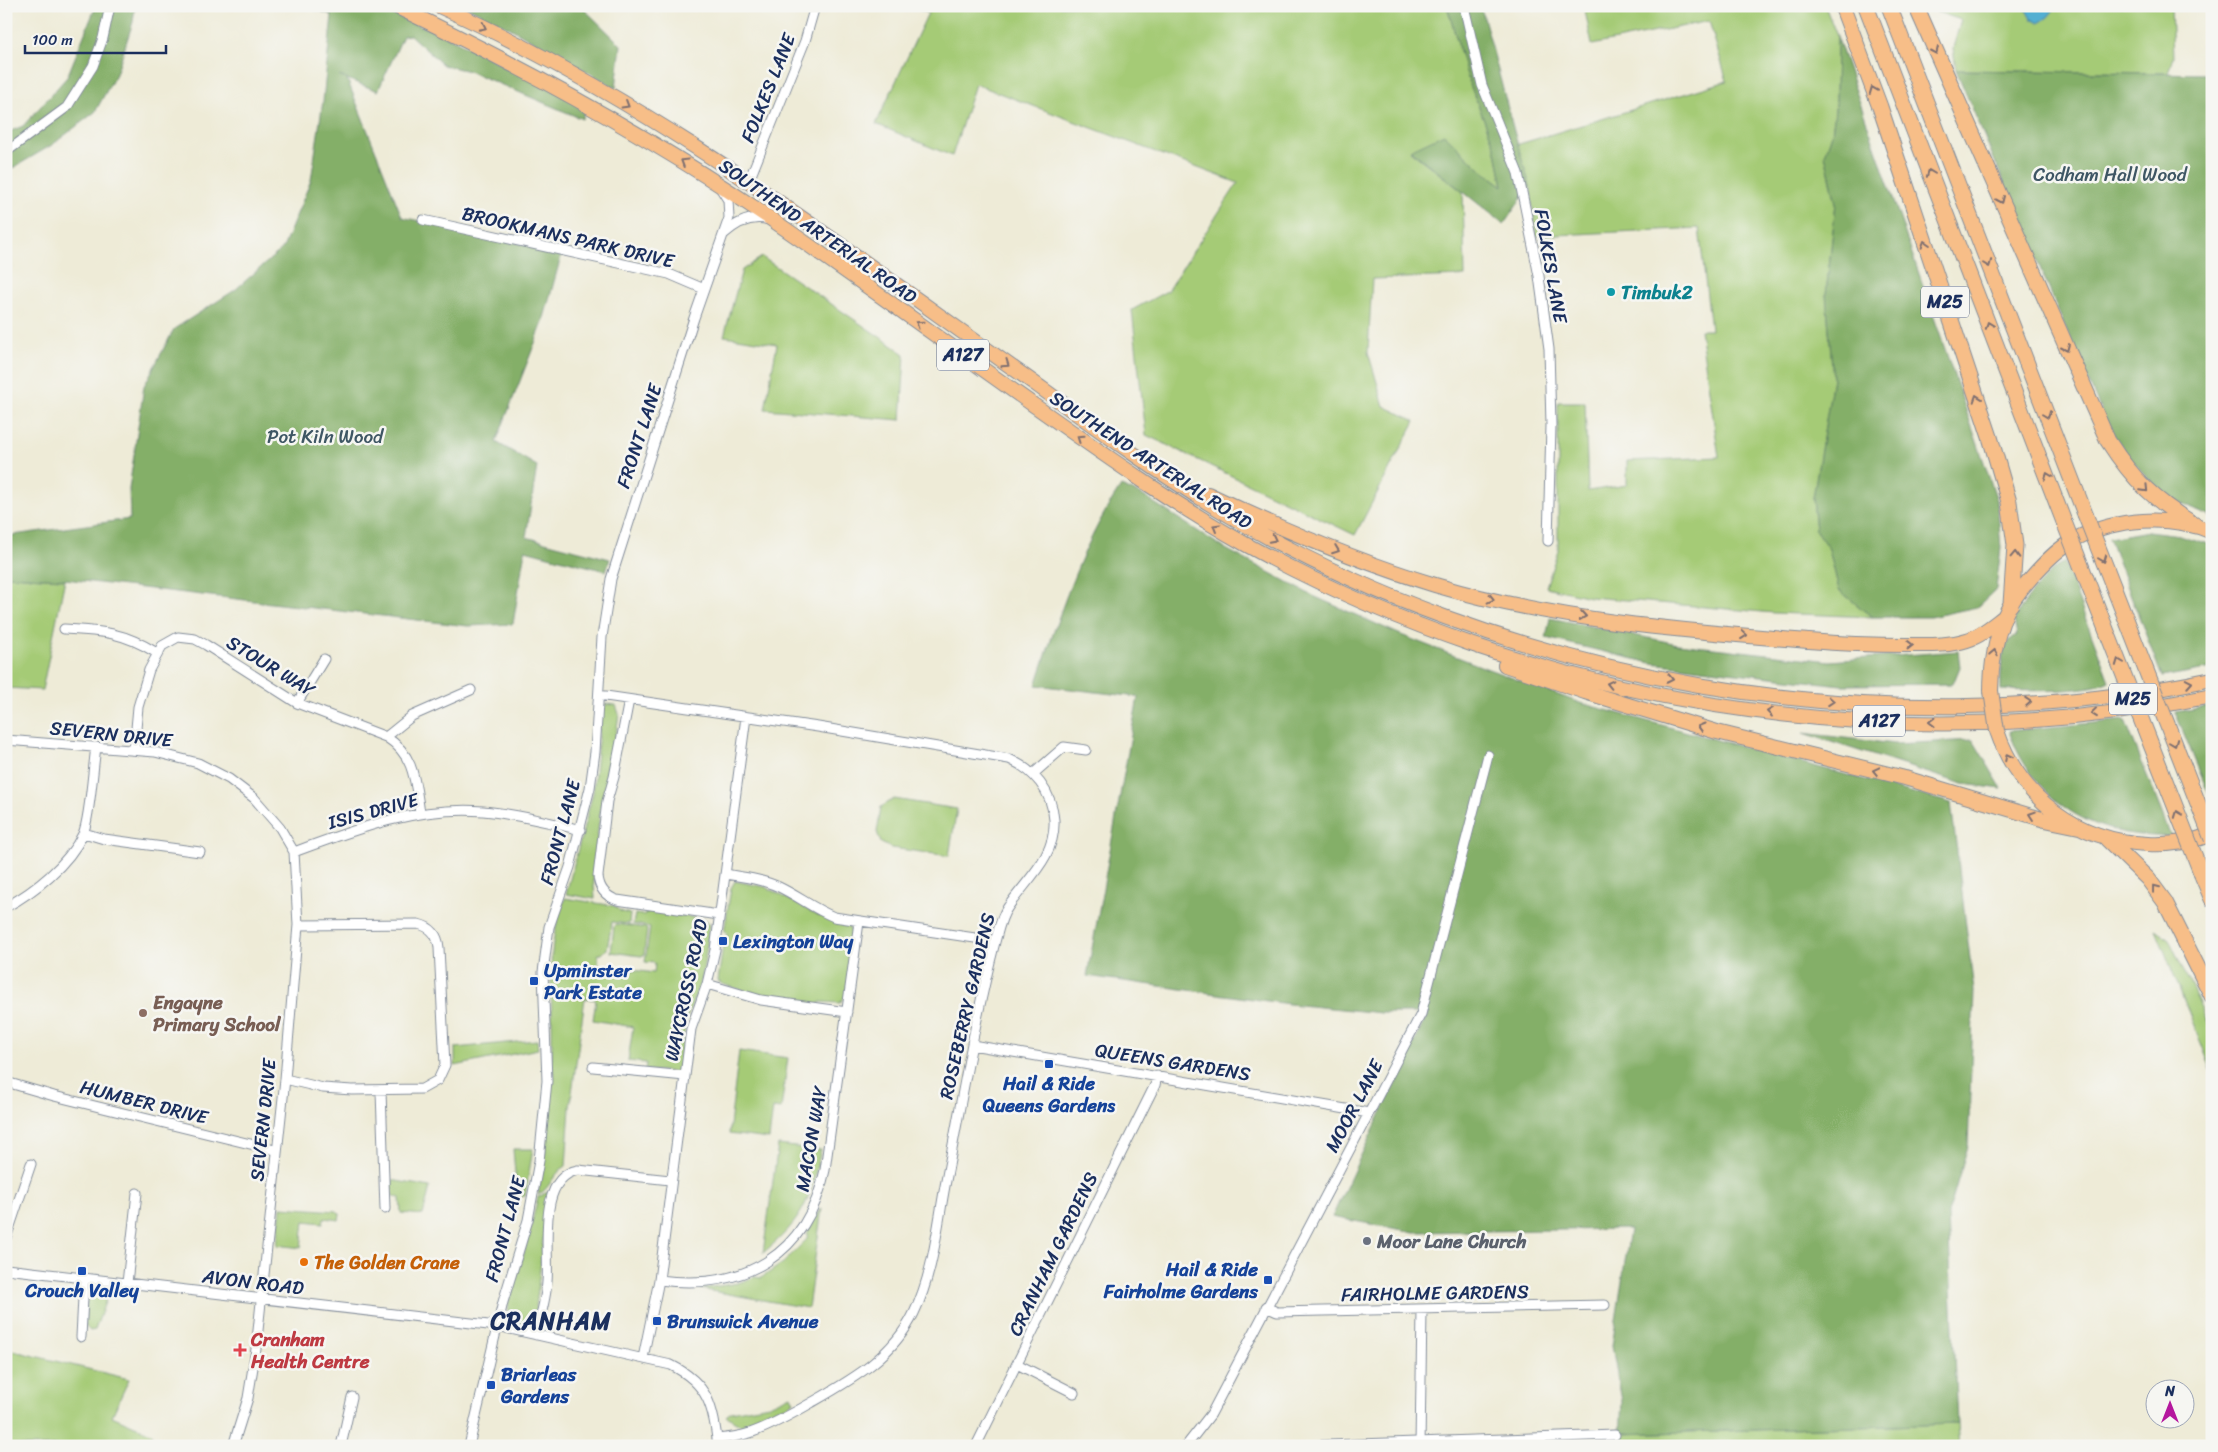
<svg xmlns="http://www.w3.org/2000/svg" width="2218" height="1452" font-family="Sriracha,sans-serif">
  <style>
    .green { fill: #a5cb76; stroke: #607d6a }
    .forest { fill: #84af67; stroke: #506f62 }
    .water { fill: #53afd1; stroke: #376f98 }
    .lines { fill: none; stroke-linecap: round; stroke-linejoin: round }
    .minor-casing { stroke: #848d9a; stroke-width: 11 }
    .trunk-casing { stroke: #848d9a; stroke-width: 16 }
    .motorway-casing { stroke: #848d9a; stroke-width: 17 }
    .minor { stroke: #fff; stroke-width: 9 }
    .trunk { stroke: #f7be88; stroke-width: 14 }
    .motorway { stroke: #f7be88; stroke-width: 15 }
    .trunk-bridge-casing { stroke: #848d9a; stroke-width: 16; stroke-linecap: butt }
    .motorway-bridge-casing { stroke: #848d9a; stroke-width: 17; stroke-linecap: butt }
    .trunk-bridge { stroke: #f7be88; stroke-width: 14 }
    .motorway-bridge { stroke: #f7be88; stroke-width: 15 }
    .oneway { stroke: #7e6f71 }
    .culture-dot { fill: #0f9aa8; stroke: #f6f6f2; stroke-width: 2 }
    .transit-dot { fill: #1a4fb4; stroke: #f6f6f2; stroke-width: 2 }
    .education-dot { fill: #8d6e63; stroke: #f6f6f2; stroke-width: 2 }
    .worship-dot { fill: #6b7280; stroke: #f6f6f2; stroke-width: 2 }
    .food-dot { fill: #e8710a; stroke: #f6f6f2; stroke-width: 2 }
    .health-dot { fill: #e0444e; stroke: #f6f6f2; stroke-width: 2 }
    .labels { text-anchor: middle; dominant-baseline: central; stroke-width: 5; stroke-linejoin: round; paint-order: stroke }
    .shield { fill: #f6f6f2; stroke: #5d6b8a; stroke-width: 1 }
    .shield-label { font-size: 18px; font-weight: bold; fill: #1b2f5e }
    .street-label { font-size: 19px; fill: #1b2f5e; stroke: #f6f6f2 }
    .park-label { font-size: 19px; fill: #3e5664; stroke: #f6f6f2 }
    .culture-label { font-size: 19px; font-weight: bold; fill: #0d838f; stroke: #f6f6f2; text-anchor: start }
    .transit-label { font-size: 19px; font-weight: bold; fill: #164399; stroke: #f6f6f2; text-anchor: start }
    .education-label { font-size: 19px; font-weight: bold; fill: #785e54; stroke: #f6f6f2; text-anchor: start }
    .worship-label { font-size: 19px; font-weight: bold; fill: #5b616d; stroke: #f6f6f2; text-anchor: start }
    .food-label { font-size: 19px; font-weight: bold; fill: #c56008; stroke: #f6f6f2; text-anchor: start }
    .health-label { font-size: 19px; font-weight: bold; fill: #be3a42; stroke: #f6f6f2; text-anchor: start }
    .district-label { font-size: 24px; font-weight: bold; letter-spacing: 1px; fill: #1b2f5e; stroke: #f6f6f2 }
  </style>
  <rect width="100%" height="100%" fill="#f6f6f2"/>
  <filter id="ink" filterUnits="userSpaceOnUse"><feTurbulence type="fractalNoise" baseFrequency=".02" numOctaves="2"/><feDisplacementMap in="SourceGraphic" scale="10" xChannelSelector="R" yChannelSelector="G"/><feConvolveMatrix kernelMatrix="1 2 1 2 8 2 1 2 1" color-interpolation-filters="sRGB"/></filter>
  <filter id="wash" filterUnits="userSpaceOnUse"><feTurbulence type="fractalNoise" baseFrequency=".0096" numOctaves="4" result="noise"/><feDisplacementMap in="SourceGraphic" scale="20" xChannelSelector="R" yChannelSelector="G"/><feGaussianBlur stdDeviation="1.12" result="paint"/><feColorMatrix in="noise" values="0 0 0 0 0 0 0 0 0 0 0 0 0 0 0 0 0 1.4 0 .05"/><feComposite in="paint" operator="in"/></filter>
  <g filter="url(#wash)">
    <rect width="100%" height="100%" fill="#eeebd7"/>
    <path class="green" d="M911,6h536l22,76 26,65 8,39 -24,-18 -69,-17 53,41 2,84 -93,3 -4,73 16,54 31,15 -60,114 -209,-100 -14,-125 35,-19 71,-108 -263,-99 -23,72 -76,-32 52,-111z
      M1584,6h241l12,30 -1,66 -4,32 -7,21 11,48 -10,91 7,84 -20,120 3,33 13,18 10,41 33,27 -98,-4 -184,-16 -44,-10 12,-37v-148h27l3,89 39,-6v-24l92,-4 -19,-127h11l-12,-102 -163,8 -6,-50 -14,-41 211,-64 -18,-60 -117,24z
      M1935,6h236l2,51 -5,16 -212,-3 -3,-22 8,-28 -24,-8z
      M762,257l143,97 -4,66 -136,-11 12,-65 -53,-8 18,-66z
      M6,576l59,3 -23,111 -36,-2z
      M606,704l10,1 3,9 -9,62 -8,21 -9,75 2,27 -29,-5 27,-101 8,-82z
      M894,799l63,10 -8,47 -57,-8 -11,-5 -4,-11 4,-25z
      M735,881l31,6 51,28 31,11 5,9 -7,61 -6,7 -20,-1v2l-59,-8 -39,-12 -4,-3 5,-36 3,1 1,-13 -3,-1 7,-44z
      M565,898l50,8 5,5 10,3 -1,10 -17,-2 -5,27 -5,5h-4v11l56,8 1,-10 -10,-1 5,-35 -17,-3 2,-10 8,1 7,-4 54,8 6,6 -8,54 -16,41 -7,48 -3,4 -31,-2 1,-7 -18,-2 5,-34 -40,-7 3,-20 -11,-2 -15,109 -4,59c-14,8 -15,22 -28,29 10,-51 14,-101 14,-153 1,-54 -8,-91 13,-144z
      M616,924l30,4 1,2 -3,25 -3,1 -30,-4 3,-26z
      M2156,930l13,9 43,92v40z
      M537,1040l1,9 -83,17v-18z
      M739,1051l49,7 -7,51 -8,-1 -4,31 -40,-5z
      M778,1145l43,5c-12,52 -16,68 -58,103z
      M513,1149h20l-8,47 -8,1z
      M391,1180l39,7 -7,28 -22,-2 -1,-15 -7,-2z
      M548,1192l-13,126 -9,7 -11,-3 -6,-7 -1,-12 17,-53 13,-53z
      M281,1207l56,4 3,3 -1,6 -15,-2 -1,5 -19,-2 -3,27 -24,-3z
      M822,1208l-14,100 -108,-19 38,-6 17,-6 6,1 22,-15 24,-24 1,-8z
      M87,1288l22,3 -14,39 -5,1 -5,-5z
      M6,1349l123,30 -17,37 41,18 -5,12h-142z
      M791,1395l3,7 -51,24 -17,-10 5,-4 38,-7z
      M1957,1424l2,22h-337l-2,-12z"/>
    <path class="forest" d="M96,6h39l-2,16 -17,52 -21,38 -43,33 -46,27v-39l17,-7 44,-49z
      M305,6h67l72,29 142,72 -4,12 -113,-48 -26,-6 -33,-30 -7,1 -25,55 -39,-15 8,3 55,138 160,36 -20,72 -46,117 41,24 -11,71 84,22 -4,12 -81,-21 -12,74 -45,2 -403,-47 -59,-3v-40l124,-17 -1,-30 15,-103 30,-57 61,-39 48,-42 28,-68 12,-79 9,-86z
      M465,6h116l40,39 -5,43 -106,-60z
      M1447,6h32l4,8c16,57 29,115 47,172l-26,38 -94,-74 34,-16 35,34 24,18 -8,-39 -26,-65z
      M1837,36l160,464 4,48 -5,41 -19,18 -47,10h-58l-33,-27 -10,-41 -13,-18 -3,-33 20,-120 -7,-84 10,-91 -11,-48 7,-21 4,-32z
      M1956,70l256,4v443c-54,-20 -74,-46 -105,-92z
      M1121,486l21,9 82,53 87,47 90,40 82,32 97,36 371,100 23,188 -6,155 -20,68 9,210 -337,10 2,-33 -10,-55 18,-117 -216,3 -82,-15 96,-204h-46l-93,-9 -202,-28 51,-279 -102,-12c23,-69 44,-138 85,-199z
      M2148,531l32,4 32,10v123l-50,9 -53,-139z
      M2064,561l45,120c-20,12 -83,10 -108,9 0,-17 -2,-47 16,-55l-3,-15c13,-23 29,-43 50,-59z
      M1550,618l128,26 152,17 128,-10 2,16 -7,17 -112,1 -79,-9 -111,-13 -105,-25z
      M2212,706v96l-37,-90z
      M2125,720l46,116c-75,3 -136,-32 -162,-105z
      M1803,733l92,11 78,-4 29,49 -39,-5z"/>
    <path class="water" d="M2024,6h33l-9,11 -9,6 -8,-4z"/>
  </g>
  <g filter="url(#ink)">
    <g class="lines">
      <g class="minor-casing">
        <path id="minor" d="M1464,6l18,79 36,88 21,103 10,73 2,76 -3,116
          M6,152l61,-45 26,-41 10,-28 7,-32
          M746,181l6,-8 53,-132 10,-35
          M423,220l246,54 35,15
          M724,234c13,-12 28,-19 45,-14
          M64,629c39,2 59,3 93,24
          M599,695l219,32 191,32c25,11 43,32 45,61 2,37 -27,59 -46,87 -7,9 -10,24 -13,35 -21,80 -34,163 -50,244 -8,43 -12,88 -31,127 -21,44 -63,67 -103,90 -19,11 -40,23 -61,30 -10,3 -22,5 -33,6
          M629,700l-15,77 -7,24 -9,75c1,12 7,20 19,24l102,15
          M297,703l27,-44
          M386,737l26,-21 59,-26
          M6,740l149,12 43,11 31,16 25,19 26,30 14,24 4,73 -13,154 -29,270 -8,49 -15,48
          M134,750l4,-43 11,-37 13,-24 16,-9 17,2 11,6 91,58 89,34c29,18 29,45 34,76
          M1033,774l31,-27 22,3
          M84,833l20,6 96,13
          M294,852c62,-23 122,-46 189,-41 33,3 66,11 98,19
          M725,874c18,3 37,5 54,13 19,9 35,22 55,30l161,24
          M6,907c29,-16 62,-42 77,-73 7,-16 10,-67 13,-87
          M707,984l54,16 86,12
          M972,1045l397,68
          M593,1067l92,9
          M285,1079l38,9 29,2 70,-1 16,-9 7,-15 -6,-117c-1,-13 -8,-21 -21,-24l-120,1
          M6,1082l48,14 221,54
          M381,1091l4,118
          M6,1238l25,-74
          M6,1269l491,57 174,39c38,19 42,42 47,81
          M659,1280c85,11 148,-24 166,-110l34,-248
          M127,1283l10,-90
          M1266,1307l11,5 328,-7
          M536,1335c4,-17 10,-36 11,-53 3,-32 -11,-104 31,-112l92,10
          M81,1337l3,-59
          M643,1358l16,-78 32,-251 16,-45 8,-34 31,-233
          M1017,1364l57,29
          M341,1446l11,-49
          M469,1446l34,-144 25,-82 11,-59 8,-80 -4,-109 6,-45 21,-60 20,-79 5,-36 7,-115 9,-58 83,-261 35,-100 -1,-18 -7,-11
          M976,1446l179,-361 2,-9
          M1186,1446l25,-32 210,-400 67,-259
          M1301,1446l314,-11
          M1420,1446l2,-136"/>
      </g>
      <g class="trunk-casing">
        <path id="trunk" d="M395,6c132,63 255,130 376,213 89,61 176,125 264,187 68,48 137,97 210,138 290,160 642,219 967,152
          M439,6c216,96 406,244 598,379 58,42 117,85 178,122 288,175 667,242 997,172
          M1208,494c73,35 149,67 227,91 121,36 249,46 374,56 33,3 66,4 100,4 19,0 39,1 58,-5 14,-4 26,-15 38,-24
          M1505,665l80,27 132,40 188,46 140,42 34,7
          M1991,691c0,-26 4,-50 13,-74 6,-14 16,-27 26,-38 13,-15 27,-30 45,-40 41,-21 95,-25 137,-7
          M1997,731c23,68 81,110 151,113 22,1 44,-2 64,-10"/>
      </g>
      <g class="motorway-casing">
        <path id="motorway" d="M1842,6l38,101 110,330 19,65 6,43 -4,59
          M1866,6l198,516
          M1889,6l196,508
          M1916,6l192,435c25,39 47,60 87,84
          M2107,839l41,40 17,23 47,94
          M2202,875l10,24"/>
      </g>
      <use href="#minor" class="minor"/>
      <use href="#trunk" class="trunk"/>
      <use href="#motorway" class="motorway"/>
      <g class="trunk-bridge-casing">
        <path id="trunk-bridge" d="M1991,691l6,40"/>
      </g>
      <g class="motorway-bridge-casing">
        <path id="motorway-bridge" d="M2085,514l127,325
          M2064,522l138,353"/>
      </g>
      <use href="#trunk-bridge" class="trunk-bridge"/>
      <use href="#motorway-bridge" class="motorway-bridge"/>
    </g>
    <defs><path id="oneway-chevron" d="M-2-3.5L2.5 0L-2 3.5" fill="none" stroke-width="1.6" stroke-linecap="round" stroke-linejoin="round" transform="scale(1.25)"/></defs>
    <g class="oneway">
      <use href="#oneway-chevron" transform="translate(483 27) rotate(26)"/>
      <use href="#oneway-chevron" transform="translate(1935 51) rotate(66)"/>
      <use href="#oneway-chevron" transform="translate(1873 90) rotate(-112)"/>
      <use href="#oneway-chevron" transform="translate(626 105) rotate(31)"/>
      <use href="#oneway-chevron" transform="translate(684 162) rotate(-148)"/>
      <use href="#oneway-chevron" transform="translate(1930 173) rotate(-111)"/>
      <use href="#oneway-chevron" transform="translate(2001 200) rotate(66)"/>
      <use href="#oneway-chevron" transform="translate(1925 244) rotate(-108)"/>
      <use href="#oneway-chevron" transform="translate(1988 264) rotate(69)"/>
      <use href="#oneway-chevron" transform="translate(919 324) rotate(-145)"/>
      <use href="#oneway-chevron" transform="translate(1989 325) rotate(-111)"/>
      <use href="#oneway-chevron" transform="translate(2066 348) rotate(66)"/>
      <use href="#oneway-chevron" transform="translate(1006 364) rotate(35)"/>
      <use href="#oneway-chevron" transform="translate(1977 398) rotate(-109)"/>
      <use href="#oneway-chevron" transform="translate(2047 415) rotate(69)"/>
      <use href="#oneway-chevron" transform="translate(1080 438) rotate(-145)"/>
      <use href="#oneway-chevron" transform="translate(2048 476) rotate(-111)"/>
      <use href="#oneway-chevron" transform="translate(2145 489) rotate(46)"/>
      <use href="#oneway-chevron" transform="translate(1216 527) rotate(-150)"/>
      <use href="#oneway-chevron" transform="translate(1273 539) rotate(27)"/>
      <use href="#oneway-chevron" transform="translate(1336 550) rotate(21)"/>
      <use href="#oneway-chevron" transform="translate(2015 555) rotate(-88)"/>
      <use href="#oneway-chevron" transform="translate(2103 559) rotate(69)"/>
      <use href="#oneway-chevron" transform="translate(1491 599) rotate(13)"/>
      <use href="#oneway-chevron" transform="translate(1583 616) rotate(9)"/>
      <use href="#oneway-chevron" transform="translate(1744 635) rotate(6)"/>
      <use href="#oneway-chevron" transform="translate(1910 645)"/>
      <use href="#oneway-chevron" transform="translate(1994 653) rotate(-79)"/>
      <use href="#oneway-chevron" transform="translate(2119 662) rotate(-111)"/>
      <use href="#oneway-chevron" transform="translate(1670 679) rotate(12)"/>
      <use href="#oneway-chevron" transform="translate(2189 683) rotate(-10)"/>
      <use href="#oneway-chevron" transform="translate(1610 684) rotate(-167)"/>
      <use href="#oneway-chevron" transform="translate(1831 701) rotate(4)"/>
      <use href="#oneway-chevron" transform="translate(2028 702) rotate(-4)"/>
      <use href="#oneway-chevron" transform="translate(1770 712) rotate(-173)"/>
      <use href="#oneway-chevron" transform="translate(2094 713) rotate(174)"/>
      <use href="#oneway-chevron" transform="translate(1932 722) rotate(180)"/>
      <use href="#oneway-chevron" transform="translate(1701 727) rotate(-164)"/>
      <use href="#oneway-chevron" transform="translate(2174 743) rotate(69)"/>
      <use href="#oneway-chevron" transform="translate(2008 757) rotate(-117)"/>
      <use href="#oneway-chevron" transform="translate(1876 771) rotate(-167)"/>
      <use href="#oneway-chevron" transform="translate(2178 814) rotate(-111)"/>
      <use href="#oneway-chevron" transform="translate(2032 815) rotate(-161)"/>
      <use href="#oneway-chevron" transform="translate(2155 888) rotate(-128)"/>
    </g>
  </g>
  <circle class="culture-dot" cx="1611" cy="292" r="5"/>
  <g class="transit-dot">
    <rect x="718" y="936" width="10" height="10" rx="2.5"/>
    <rect x="529" y="976" width="10" height="10" rx="2.5"/>
    <rect x="1044" y="1059" width="10" height="10" rx="2.5"/>
    <rect x="77" y="1266" width="10" height="10" rx="2.5"/>
    <rect x="1263" y="1275" width="10" height="10" rx="2.5"/>
    <rect x="652" y="1316" width="10" height="10" rx="2.5"/>
    <rect x="486" y="1380" width="10" height="10" rx="2.5"/>
  </g>
  <circle class="education-dot" cx="143" cy="1013" r="5"/>
  <circle class="worship-dot" cx="1367" cy="1241" r="5"/>
  <circle class="food-dot" cx="304" cy="1262" r="5"/>
  <path class="health-dot" d="M237.5 1342.5h5v5h5v5h-5v5h-5v-5h-5v-5h5z"/>
  <g class="labels">
    <g class="shield">
      <rect x="1921" y="286.5" width="48" height="31" rx="4"/>
      <rect x="937" y="339.5" width="52" height="31" rx="4"/>
      <rect x="2109" y="683.5" width="48" height="31" rx="4"/>
      <rect x="1853" y="705.5" width="52" height="31" rx="4"/>
    </g>
    <g class="shield-label">
      <text x="1945" y="302">M25</text>
      <text x="963" y="355">A127</text>
      <text x="2133" y="699">M25</text>
      <text x="1879" y="721">A127</text>
    </g>
    <g class="street-label">
      <text transform="translate(768 88) rotate(-68)">FOLKES LANE</text>
      <text transform="translate(818 231) rotate(35)">SOUTHEND ARTERIAL ROAD</text>
      <text transform="translate(568 237) rotate(13)">BROOKMANS PARK DRIVE</text>
      <text transform="translate(1551 266) rotate(80)">FOLKES LANE</text>
      <text transform="translate(639 436) rotate(-72)">FRONT LANE</text>
      <text transform="translate(1151 460) rotate(33)">SOUTHEND ARTERIAL ROAD</text>
      <text transform="translate(271 666) rotate(31)">STOUR WAY</text>
      <text transform="translate(111 734) rotate(6)">SEVERN DRIVE</text>
      <text transform="translate(373 811) rotate(-15)">ISIS DRIVE</text>
      <text transform="translate(560 832) rotate(-75)">FRONT LANE</text>
      <text transform="translate(686 990) rotate(-78)">WAYCROSS ROAD</text>
      <text transform="translate(967 1006) rotate(-77)">ROSEBERRY GARDENS</text>
      <text transform="translate(1173 1062) rotate(9)">QUEENS GARDENS</text>
      <text transform="translate(144 1102) rotate(14)">HUMBER DRIVE</text>
      <text transform="translate(1354 1106) rotate(-62)">MOOR LANE</text>
      <text transform="translate(263 1120) rotate(-84)">SEVERN DRIVE</text>
      <text transform="translate(811 1139) rotate(-80)">MACON WAY</text>
      <text transform="translate(505 1229) rotate(-75)">FRONT LANE</text>
      <text transform="translate(1053 1254) rotate(-64)">CRANHAM GARDENS</text>
      <text transform="translate(253 1282) rotate(7)">AVON ROAD</text>
      <text transform="translate(1435 1293) rotate(-1)">FAIRHOLME GARDENS</text>
    </g>
    <g class="park-label">
      <text x="2110" y="174">Codham Hall Wood</text>
      <text x="325" y="436">Pot Kiln Wood</text>
    </g>
    <g class="culture-label">
      <text x="1621" y="292">Timbuk2</text>
    </g>
    <g class="transit-label">
      <text x="733" y="941">Lexington Way</text>
      <text x="544" y="970">Upminster<tspan x="544" dy="22">Park Estate</tspan></text>
      <text x="1049" y="1083" text-anchor="middle">Hail &amp; Ride<tspan x="1049" dy="22">Queens Gardens</tspan></text>
      <text x="1258" y="1269" text-anchor="end">Hail &amp; Ride<tspan x="1258" dy="22">Fairholme Gardens</tspan></text>
      <text x="82" y="1290" text-anchor="middle">Crouch Valley</text>
      <text x="667" y="1321">Brunswick Avenue</text>
      <text x="501" y="1374">Briarleas<tspan x="501" dy="22">Gardens</tspan></text>
    </g>
    <g class="education-label">
      <text x="153" y="1002">Engayne<tspan x="153" dy="22">Primary School</tspan></text>
    </g>
    <g class="worship-label">
      <text x="1377" y="1241">Moor Lane Church</text>
    </g>
    <g class="food-label">
      <text x="314" y="1262">The Golden Crane</text>
    </g>
    <g class="health-label">
      <text x="251" y="1339">Cranham<tspan x="251" dy="22">Health Centre</tspan></text>
    </g>
    <g class="district-label">
      <text x="551" y="1321">CRANHAM</text>
    </g>
  </g>
  <rect width="2218" height="1452" fill="none" stroke="#f6f6f2" stroke-width="25"/>
  <g transform="translate(2170 1404)"><circle r="24" fill="#f6f6f2" stroke="#9ea6b7"/>
  <path d="M0-4L9 19L0 12L-9 19Z" fill="#b5179e"/>
  <text y="-8" font-size="14" font-weight="bold" text-anchor="middle" fill="#1b2f5e">N</text>
  </g>
  <path d="M25 45v8h141v-8" fill="none" stroke="#1b2f5e" stroke-width="2.5"/>
  <text x="32" y="45" font-size="15" fill="#1b2f5e" stroke="#f6f6f2" stroke-width="4" paint-order="stroke">100 m</text>
</svg>
